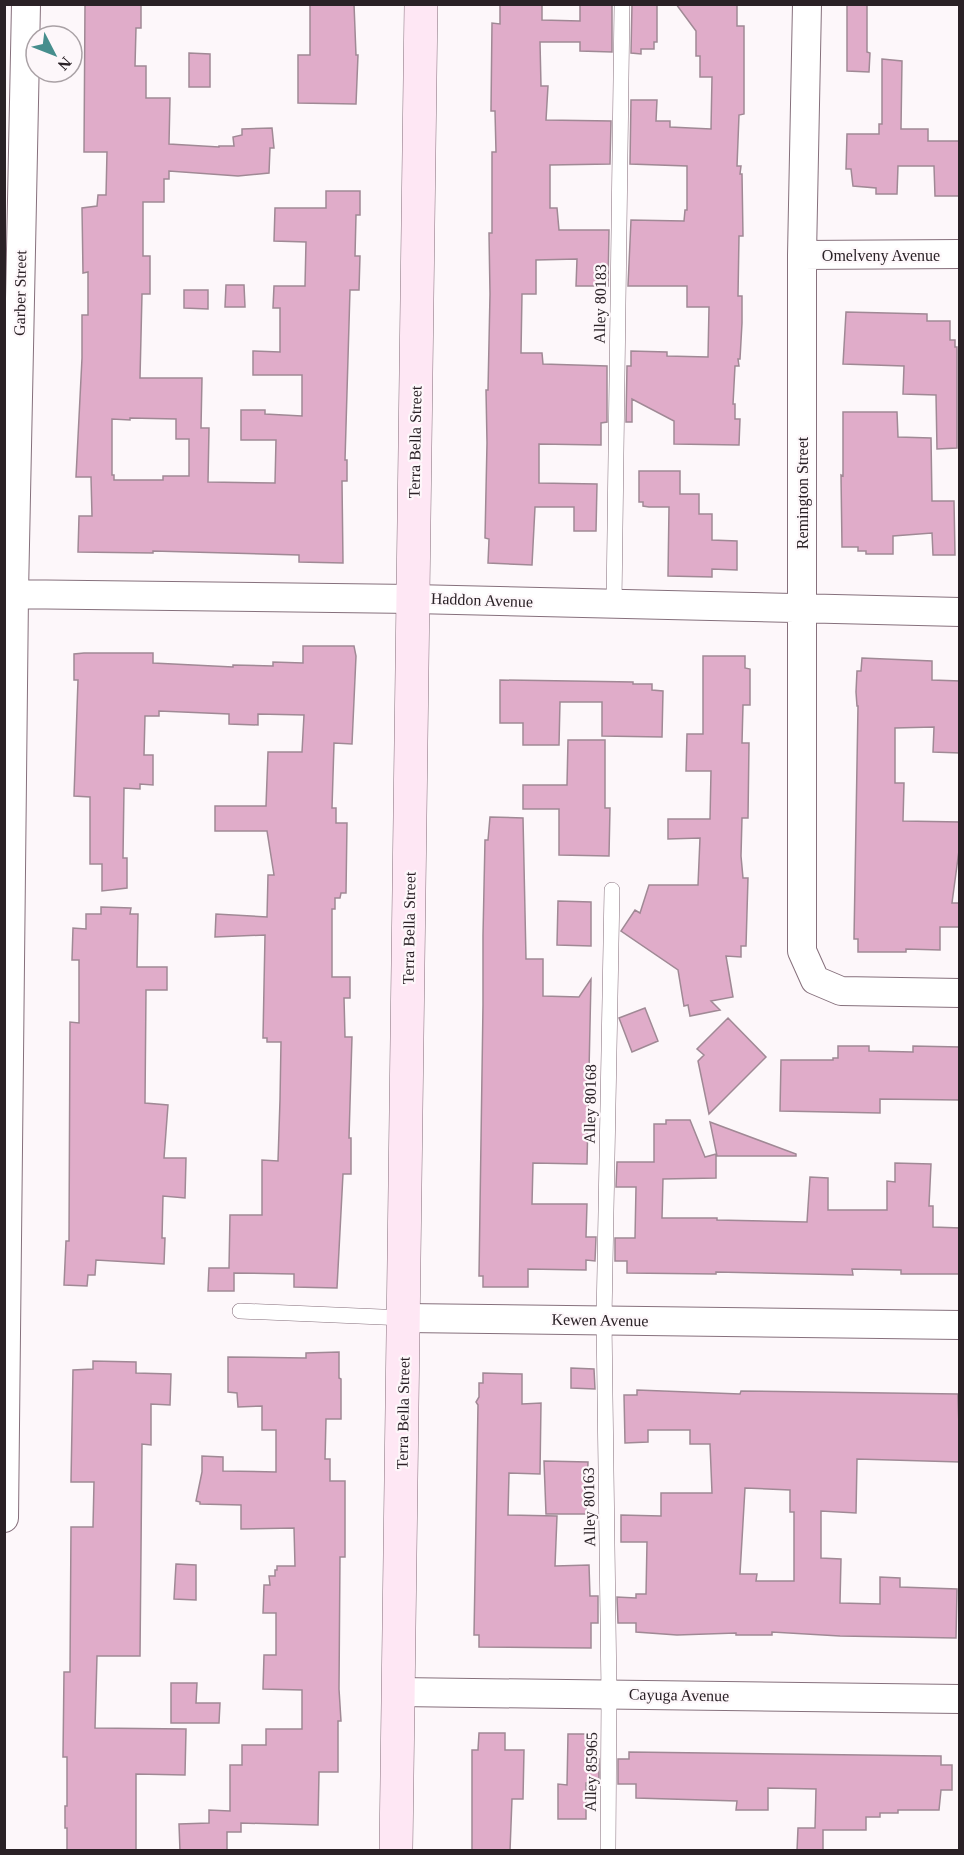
<svg xmlns="http://www.w3.org/2000/svg" width="964" height="1855" font-family="Georgia,serif">
  <style>
    .building { fill: #e0acc9; stroke: #a08995; stroke-width: 1.5; fill-rule: evenodd }
    .lines { fill: none; stroke-linecap: round; stroke-linejoin: round }
    .service-casing { stroke: #86707c; stroke-width: 16 }
    .minor-casing { stroke: #86707c; stroke-width: 30 }
    .secondary-casing { stroke: #86707c; stroke-width: 34 }
    .service { stroke: #fff; stroke-width: 15 }
    .minor { stroke: #fff; stroke-width: 28 }
    .secondary { stroke: #fee7f4; stroke-width: 33 }
    .labels { text-anchor: middle; dominant-baseline: central; stroke-width: 4.5; stroke-linejoin: round; paint-order: stroke }
    .street-label { font-size: 16px; fill: #2a2126; stroke: #fdf7fa }
  </style>
  <rect width="100%" height="100%" fill="#fdf7fa"/>
  <path class="building" d="M85,4l56,1v23h-5l-1,38h11v32h24l-1,46 50,3v-1h15l-1,-9 9,-2v-6l30,-1 2,20h-4l-1,25 -31,3 -69,-5v8h-5v23h-21v54h7v38h-8l-2,84h62l-1,50h8l-1,54 67,1 1,-43h-35v-30h24v4l37,2v-41h-49v-24l27,1v-44h-7l1,-22h31l1,-44 -32,-1 1,-33h51v-17h34v24h-4l-1,41h5l-1,34h-9l-5,170h2v21h-5l1,82 -44,-1v-7l-146,-4v2l-75,-1 1,-36h13l-1,-39h-15l6,-119v-43h6v-43l-5,1 -1,-65 15,-2 1,-11h8l1,-43h-23zM130,418l46,1v20h13v37h-26v4h-49v-5h-2v-56l18,1z
    M310,4h44l2,51h2l-2,49 -58,-1v-48h12z
    M500,4h42v16l38,1v-17h32v48l-32,-1v-9h-40l1,44h7l-2,34 65,1 -1,43 -60,1v43h7l2,22h50l-1,56h-32l1,-27 -41,1v34h-14l-1,59h21l1,11 64,2v56l-6,1v22l-62,-1v39l58,1 -1,47h-22v-24h-39l-3,58 -44,-2 1,-24 -4,-1 2,-95 -1,-53h2l2,-96 -1,-61h3v-81h4l-1,-41h-4l1,-88 8,1z
    M632,4h25v38h-3v7h-13v5l-10,-1z
    M676,4h61v22h7v88l-5,1 -2,51h4l-1,8h2l1,62h-4l-1,60h4v27l-2,36h-2l1,7h-4l-2,38h2v15h5l-1,26 -65,-1v-23l-42,-22v23h-6l1,-56h4v-15l36,1v4l41,1 1,-50h-22v-21h-59l3,-66 53,1 1,-11h2v-44l-57,-2 1,-64h26l-1,21h14v6l41,2 1,-52h-12v-21h-4v-25z
    M847,4h20v48l3,1 -1,19 -22,-1z
    M189,53l21,1v33h-21z
    M882,59l20,2 -1,68h27v12h31v55h-24l-1,-30h-36l-1,28h-21v-6l-23,-2 -2,-17h-5l1,-35h32v-10h3z
    M226,285h18l1,22h-20z
    M184,290h24v19l-24,-1z
    M846,312l81,2v7h23v19h5v7h2v101l-20,1 -1,-54 -33,-1 1,-28 -61,-2z
    M843,412h54l1,25 33,1 1,63h22l1,54h-22l-1,-22 -39,3v18h-27v-3h-8v-4h-16l-1,-72 2,1z
    M639,471h41v23h19v20h13v26l25,1v29l-25,-1v8l-44,-1 1,-69h-20l-6,-1v-4h-4z
    M303,646h51l2,10 -4,88 -18,-1 -2,65h4v15h11l-1,70h-5l-1,5h-5v11h-3v68h18v21h-6l1,39h7l-3,101h2v36h-8l-6,114 -43,-1v-13l-60,-1v18h-26l1,-23h20l1,-53h32v-55l16,1 2,-61 1,-58h-14v-4h-4l2,-103 -50,2 1,-23 51,3 1,-42h6l-7,-44h-52v-25h51l2,-54h34l2,-37 -46,-1v11l-29,-1v-10l-70,-3v5h-14l-1,39h9v30l-13,-1v5l-16,-1 -1,70h4v30l-25,3v-27h-12v-67l-16,-1 4,-116h-4v-26l10,-1h69v10l80,4v-2l40,1v-4l30,1z
    M703,656h42v12l5,1v36h-7l-1,38h7l-1,75h-6l-1,38 2,22h5l-2,68h-5v11l-15,-1 7,41 -22,4 9,9 -30,6 -2,-11 -4,1 -6,-36 -57,-39 14,-21 5,3 9,-28h49l2,-47 -32,1v-20h42l1,-48h-25l1,-37h16z
    M862,658l70,3v19l28,1v72l-27,-1 1,-25 -39,1v55h9l-1,38 57,1v21l-8,60h8v24h-20v23l-34,-1v3h-48v-13h-4l4,-233h-1l-1,-14 1,-21h4z
    M500,680l133,2v2h19v6l11,1 -1,46 -60,-1v-34h-42l-1,43h-36v-22h-23z
    M568,740h37v68h5l-1,48 -50,-1v-46h-36v-24h44z
    M490,817l33,1 3,141h17v37l36,1 12,-18 -4,185 -54,-1 -1,41h55l-1,33h10l-1,24 -9,-1v10l-58,-1v18h-45v-11h-4l4,-271v-70l2,-95h3z
    M558,901l33,1v44l-34,-1z
    M101,907l30,1 -1,6h8l-1,53h30v23h-21l-1,113 23,2 -4,53h22l-1,40 -22,-2 -1,42h3l-1,26 -68,-4 -1,15h-7l-1,11 -23,-1 2,-44h3l1,-219 9,1v-63h-7l1,-32 13,1v-15h15z
    M645,1008l13,33 -26,11 -13,-34z
    M728,1018l38,39 -57,57 -11,-53 6,-6 -7,-6z
    M838,1046h31v5l44,1v-6l47,1v53l-80,-1v14l-100,-2 1,-51h52v-2h5z
    M666,1120h24l15,37 11,-3v24l-53,1 -1,39h55v2l90,2 3,-45 18,1v32h59v-29l8,1v-19l36,1 -2,42h4v21l27,1v46h-59v-4l-49,-1 1,6 -137,-3v2l-89,-1v-12h-12v-23h20l1,-51h-20l1,-25h37v-38h12z
    M710,1122l86,32v2h-79z
    M339,1352v26l2,1v40h-15l-1,40h5v22h15v76h-5l-1,132 2,32h-3v51h-19l-1,53 -77,-2v9h-14v19h-47l-1,-27 30,-1v-13l21,1v-46h12v-20h24v-16h36v-39l-39,-1 1,-34h12v-42h-13l1,-28h6l-1,-9h6v-6h2v-4h18l-1,-38 -53,1v-24l-41,-1v-2l-4,-1 6,-29v-16l21,1v14l53,1v-42h-14v-24l-24,1 -1,-14 -9,-1v-35l78,1v-5z
    M93,1361l43,1v11l35,1 -1,31 -19,-1v41l-9,-1 -2,212h-43l-2,72 91,1 -1,46 -49,-1v77h-69v-23h-2v-22h2v-49h-4l1,-85h6l1,-145h22l1,-45h-23l2,-112 20,-1z
    M571,1368l23,1 1,20 -24,-1z
    M483,1373l39,1v30l19,-1 -1,71 -31,-1 -1,42 49,1 -2,50 34,-1 1,31h8v27h-7v25l-112,-1v-12h-5l4,-230 -2,-3 3,-5v-14h4z
    M637,1390l103,4 1,-3 217,3 2,68 -103,-3 -1,54 -35,-2v47l20,1 -1,44 40,1v-27l20,1v9l57,2 -1,49 -116,-2 -68,-4v3h-36v-2l-59,2 -41,-3v-9h-18l-1,-26 19,1v-4h10l1,-52h-26v-27l40,1v-23h51l-2,-49h-20v-14h-42v12l-23,1 -1,-48h13zM745,1488l45,2v22h4v69h-38l1,-7h-17z
    M544,1461l44,1 -2,52h-40z
    M176,1564l20,1v35l-22,-1z
    M171,1683h26l-1,20h24l-1,20h-48z
    M479,1733h26v17h19l-1,49h-11l-2,52h-38v-101h6z
    M568,1734h22v24l9,1v24h-13v36h-28v-35l9,1z
    M629,1752l312,4v9h11v25h-11l-2,20h-41v3h-18v4h-14v13h-43v21h-26l1,-23h17l1,-39 -48,-1v22h-32l1,-9 -101,-3v-14h-18v-25h11z"/>
  <g class="lines">
    <g class="service-casing">
      <path id="service" d="M614,604l8,-600
        M240,1311l165,7
        M608,1850l1,-156 -5,-375 8,-429"/>
    </g>
    <g class="minor-casing">
      <path id="minor" d="M807,4l-5,251v696l13,29 26,11 119,2
        M802,255l158,-1
        M4,594l409,5 547,13
        M405,1318l555,7
        M4,1518l10,-924 12,-590
        M398,1692l562,7"/>
    </g>
    <g class="secondary-casing">
      <path id="secondary" d="M396,1850l25,-1846"/>
    </g>
    <use href="#service" class="service"/>
    <use href="#minor" class="minor"/>
    <use href="#secondary" class="secondary"/>
  </g>
  <g class="labels">
    <g class="street-label">
      <text x="881" y="255">Omelveny Avenue</text>
      <text transform="translate(20 293) rotate(-89)">Garber Street</text>
      <text transform="translate(600 304) rotate(-89)">Alley 80183</text>
      <text transform="translate(415 442) rotate(-89)">Terra Bella Street</text>
      <text transform="translate(802 493) rotate(-90)">Remington Street</text>
      <text transform="translate(482 600) rotate(2)">Haddon Avenue</text>
      <text transform="translate(409 928) rotate(-89)">Terra Bella Street</text>
      <text transform="translate(590 1104) rotate(-89)">Alley 80168</text>
      <text transform="translate(600 1320) rotate(1)">Kewen Avenue</text>
      <text transform="translate(403 1413) rotate(-89)">Terra Bella Street</text>
      <text transform="translate(589 1507) rotate(-91)">Alley 80163</text>
      <text transform="translate(679 1695) rotate(1)">Cayuga Avenue</text>
      <text transform="translate(591 1772) rotate(-89)">Alley 85965</text>
    </g>
  </g>
  <rect width="964" height="1855" fill="none" stroke="#2a2126" stroke-width="12"/>
  <g transform="translate(54 54) rotate(132)"><circle r="28" fill="#fdf7fa" stroke="#a9a1a5" stroke-width="1.5"/>
  <path d="M0-4.5L10 22L0 15L-10 22Z" fill="#468e8d"/>
  <text y="-9" font-size="16" font-weight="bold" text-anchor="middle" fill="#2a2126">N</text>
  </g>
</svg>
